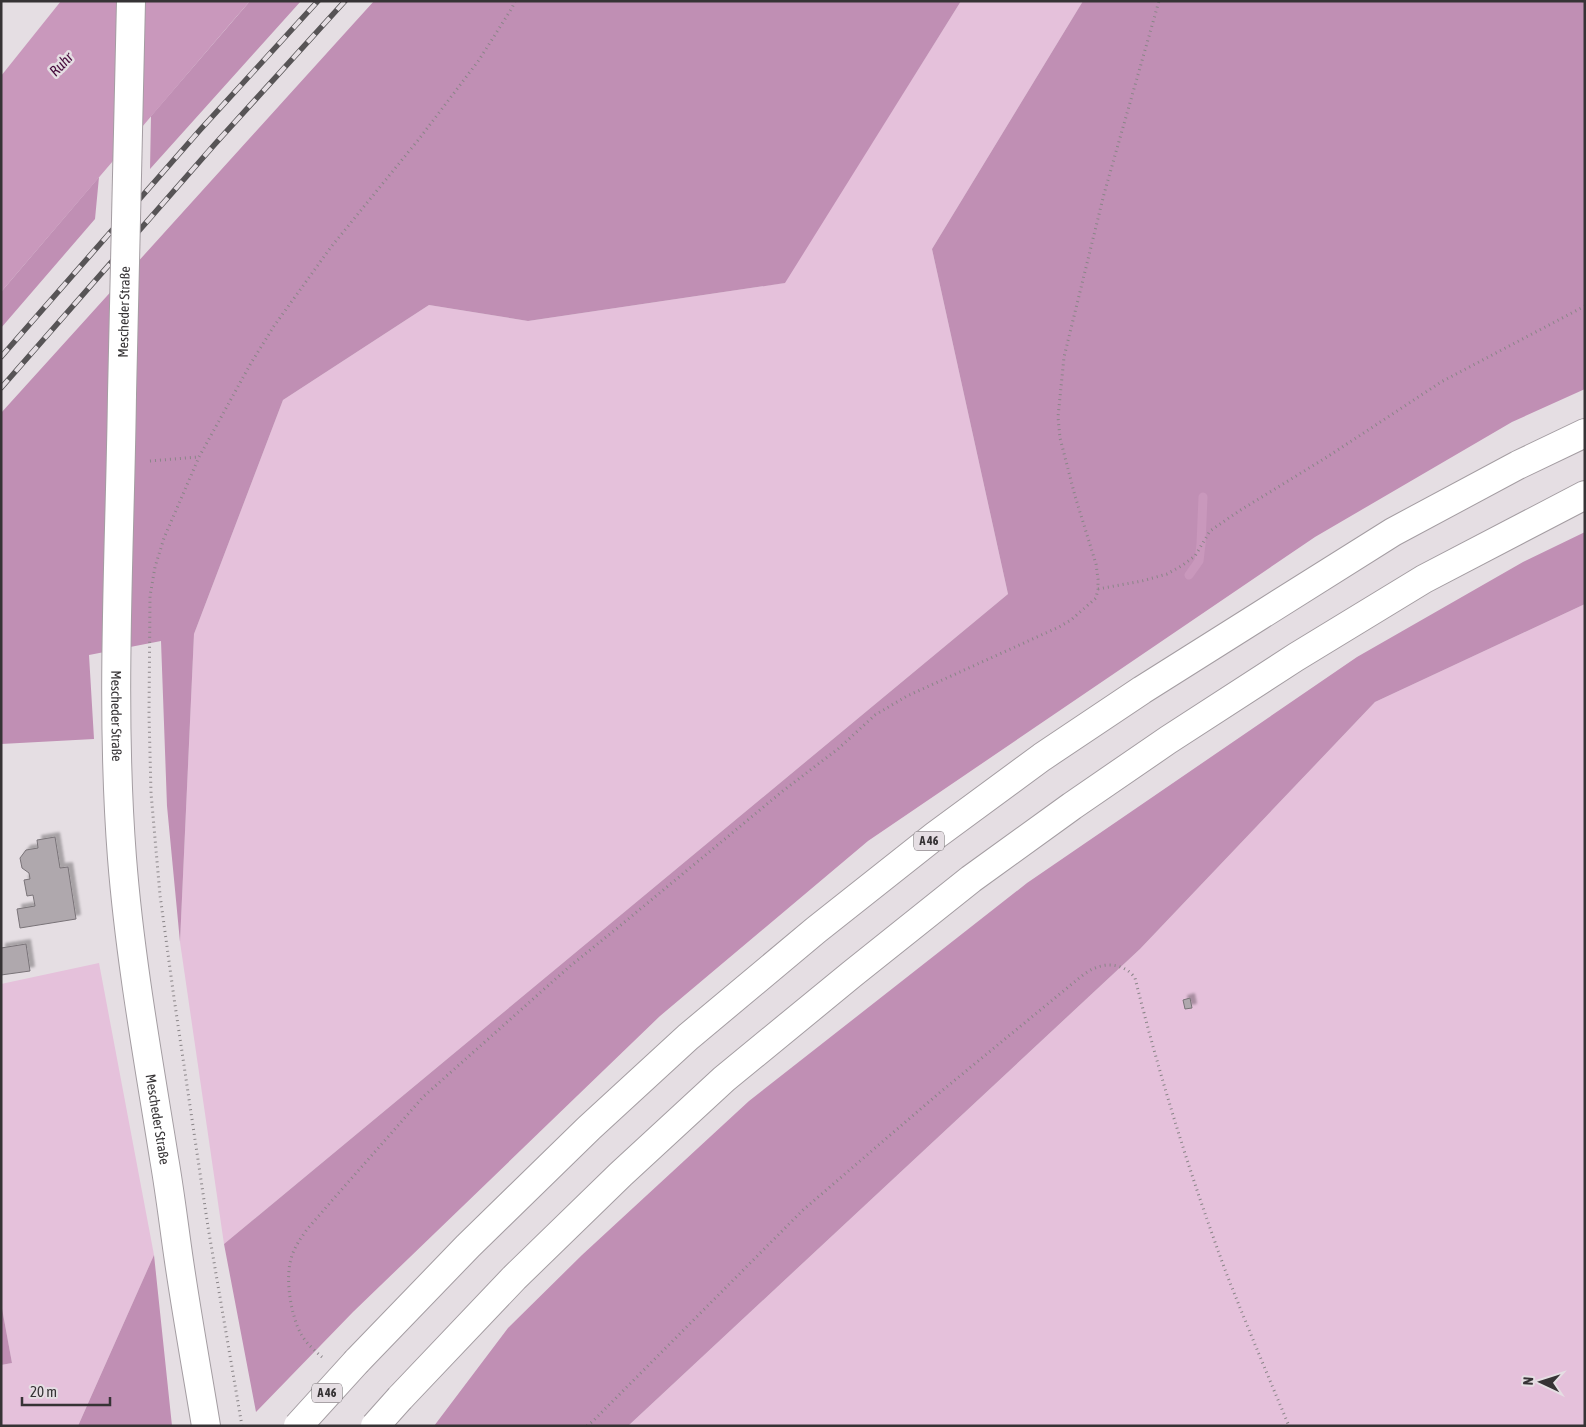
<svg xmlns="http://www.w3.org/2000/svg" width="1586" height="1427" font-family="'Asap Condensed',sans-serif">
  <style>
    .green { fill: #e5c1db }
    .forest { fill: #c08fb4 }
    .water { fill: #c998bc }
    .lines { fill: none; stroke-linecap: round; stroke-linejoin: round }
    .stream { stroke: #c998bc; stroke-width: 9 }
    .building { fill: #afa8ad; stroke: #797378; filter: url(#shadow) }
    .secondary-casing { stroke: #a49da2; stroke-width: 30 }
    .highway-casing { stroke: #a49da2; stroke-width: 30 }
    .path { stroke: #8a8588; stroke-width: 3; stroke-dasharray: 1 4; stroke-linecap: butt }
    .secondary { stroke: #fff; stroke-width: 28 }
    .highway { stroke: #fff; stroke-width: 28 }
    .rail-casing { stroke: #575456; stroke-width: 5.5 }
    .rail { stroke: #e5dee3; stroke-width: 4; stroke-dasharray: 11; stroke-linecap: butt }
    .secondary-bridge-casing { stroke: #a49da2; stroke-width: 30; stroke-linecap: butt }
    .highway-bridge-casing { stroke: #a49da2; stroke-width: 30; stroke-linecap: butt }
    .secondary-bridge { stroke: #fff; stroke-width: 28 }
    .highway-bridge { stroke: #fff; stroke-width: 28 }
    .labels { text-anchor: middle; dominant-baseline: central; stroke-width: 5; stroke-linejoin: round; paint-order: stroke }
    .shield { fill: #e5dee3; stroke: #6a6669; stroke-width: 1 }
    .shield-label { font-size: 12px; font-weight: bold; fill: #363335 }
    .street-label { font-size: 14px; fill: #363335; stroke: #e5dee3 }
    .water-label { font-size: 15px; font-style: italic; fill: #480d3e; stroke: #e5dee3 }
  </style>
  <defs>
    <filter id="shadow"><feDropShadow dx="4.5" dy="-4.5" stdDeviation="1" flood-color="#0004"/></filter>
  </defs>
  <rect width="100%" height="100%" fill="#e5dee3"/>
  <path class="green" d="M961,1h122l-151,248 76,345 -784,650 -44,-302 14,-308 89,-234 146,-95 99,16 256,-38z
    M1585,604v822h-957l512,-477 235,-247z
    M99,963l55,292 -76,171h-77v-61l11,-2 -11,-60v-319z"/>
  <path class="forest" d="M250,1h51l-151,168 1,-53z
    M374,1h587l-176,282 -257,38 -99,-16 -146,95 -89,234 -14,308 -13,-136 -6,-165 -72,14 5,84 -93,5v-331z
    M1083,1h502v388l-73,33 -197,115 -447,304 -208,175 -307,296 -97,100 -32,-168 784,-650 -76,-345z
    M99,177l-4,42 -94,109v-36z
    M1585,532v72l-210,98 -235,247 -512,477h-194l74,-98 74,-73 167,-154 278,-218 330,-226 166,-95z
    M154,1255l18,171h-94z
    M1,1303l11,60 -11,2z"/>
  <path class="water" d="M61,1h189l-20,23 -229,268v-216z"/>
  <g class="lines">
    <path class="stream" d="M1189,575l10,-14 2,-17 2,-47"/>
  </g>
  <path class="building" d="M55,837l5,31 8,-1 8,52 -56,9 -3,-19 18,-3 -2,-11 -6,1 -3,-16 6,-1 -1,-6 -7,-5 -2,-10 6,-8 12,-2 -1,-8z
    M26,944l4,27 -29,4v-27z
    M1190,998l2,10 -7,1 -2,-9z"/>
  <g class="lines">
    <g class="secondary-casing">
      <g id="secondary">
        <path id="s1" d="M122,394c-2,155 -12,310 0,464 8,101 26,200 42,300 6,34 10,69 15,103 8,55 18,110 27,165"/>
      </g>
    </g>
    <g class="highway-casing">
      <path id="highway" d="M357,1361l111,-115 121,-118 99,-91 128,-107 120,-95 106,-78 100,-67 119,-75 132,-83 125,-67 67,-32
        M400,1398l114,-120 107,-104 103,-95 128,-105 119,-95 101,-73 96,-66 128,-83 128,-78 161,-84"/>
    </g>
    <path class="path" d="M1583,1l2,1
      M150,461l48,-4
      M1098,589l44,-8 25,-7 16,-9 12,-9 15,-25 29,-20 88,-54 114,-75 144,-76
      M322,1357c-7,-6 -16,-14 -21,-23 -10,-18 -16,-55 -10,-75 3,-12 10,-21 17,-31l115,-131 146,-130 52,-42 163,-135 54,-41 37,-34 32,-19 152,-69 12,-7 25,-22 2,-9v-10l-2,-15 -21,-68 -15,-58 -2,-21 6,-60 40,-163 55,-193
      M242,1426l-34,-199 -34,-229 -14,-103 -9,-102 -2,-78 1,-119 5,-29 9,-29 35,-81 52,-94 23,-37 57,-79 88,-108 60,-79 33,-52 3,-7
      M587,1426l7,-6 209,-210 135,-116 140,-115c5,-4 11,-9 17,-11 14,-6 31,-3 40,10 25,100 56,200 92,297 20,51 41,101 62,151"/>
    <use href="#secondary" class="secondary"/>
    <use href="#highway" class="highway"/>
    <g class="rail-casing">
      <path id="rail" d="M1,357l199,-227 118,-129
        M1,388l214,-244 130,-143"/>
    </g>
    <use href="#rail" class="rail"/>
    <g class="secondary-bridge-casing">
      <g id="secondary-bridge">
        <path id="s2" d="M122,394l9,-393"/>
      </g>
    </g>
    <g class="highway-bridge-casing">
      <path id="highway-bridge" d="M298,1426l59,-65
        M375,1426l25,-28"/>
    </g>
    <use href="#secondary-bridge" class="secondary-bridge"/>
    <use href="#highway-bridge" class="highway-bridge"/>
  </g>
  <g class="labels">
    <g class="shield">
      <rect x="914" y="831.5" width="30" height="19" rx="4"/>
      <rect x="312" y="1383.5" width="30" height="19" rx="4"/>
    </g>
    <g class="shield-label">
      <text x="929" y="841">A 46</text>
      <text x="327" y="1393">A 46</text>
    </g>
    <g class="street-label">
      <text stroke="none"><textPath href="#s2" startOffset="82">Mescheder Straße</textPath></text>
      <text stroke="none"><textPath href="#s1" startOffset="322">Mescheder Straße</textPath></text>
      <text stroke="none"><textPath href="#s1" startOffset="728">Mescheder Straße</textPath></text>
    </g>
    <g class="water-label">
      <text transform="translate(61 64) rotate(-46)">Ruhr</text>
    </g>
  </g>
  <rect width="1586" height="1427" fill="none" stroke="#363335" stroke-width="5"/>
  <g transform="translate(1541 1382) rotate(274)" stroke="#e5dee3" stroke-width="4" paint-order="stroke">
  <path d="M0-4L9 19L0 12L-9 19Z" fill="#363335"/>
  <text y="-8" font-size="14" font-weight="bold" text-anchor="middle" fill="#363335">N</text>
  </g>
  <path d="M22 1397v8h88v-8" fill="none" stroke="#363335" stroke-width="2.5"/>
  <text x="30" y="1397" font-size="15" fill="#363335" stroke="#e5dee3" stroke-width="4" paint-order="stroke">20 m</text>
</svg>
